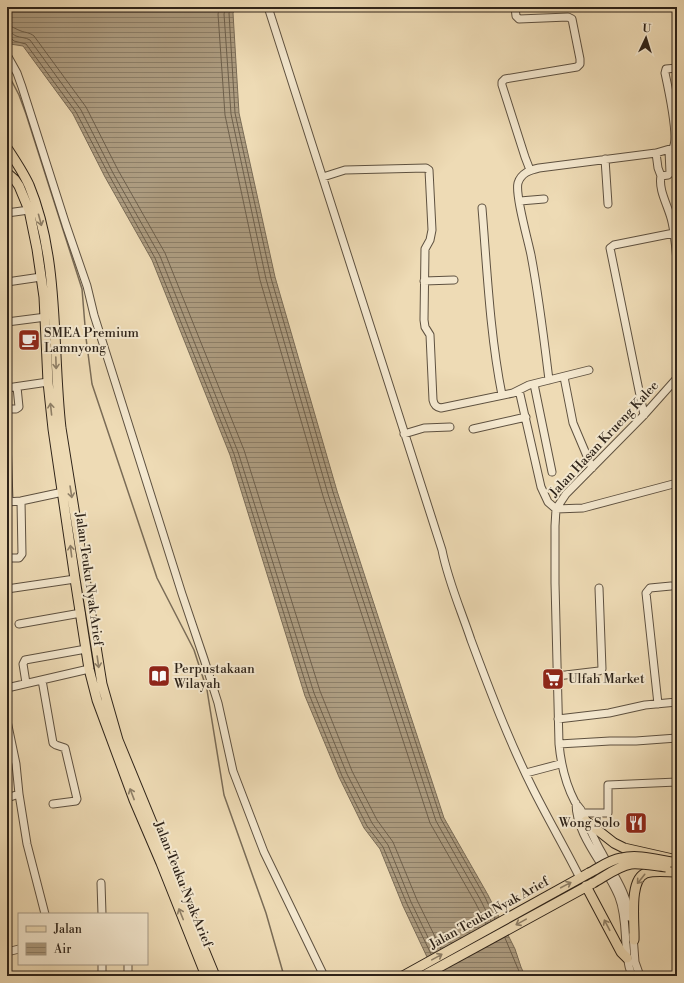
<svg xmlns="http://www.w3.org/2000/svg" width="684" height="983" font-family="'Libre Bodoni',serif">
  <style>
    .water { fill: url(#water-rules); stroke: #7a6c57 }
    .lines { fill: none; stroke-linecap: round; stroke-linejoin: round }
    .shore { stroke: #6e604c; stroke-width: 1 }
    .stream { stroke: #7a6c57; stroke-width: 1.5 }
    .minor-casing { stroke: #5e5140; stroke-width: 9 }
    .major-casing { stroke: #2e2319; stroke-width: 11 }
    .minor { stroke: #f4e8cf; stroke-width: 7 }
    .major { stroke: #eedbb5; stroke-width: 9 }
    .major-bridge-casing { stroke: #2e2319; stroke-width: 11; stroke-linecap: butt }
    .major-bridge { stroke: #eedbb5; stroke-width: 9 }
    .oneway { stroke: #8e7f67 }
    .labels { text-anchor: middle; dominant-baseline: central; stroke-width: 4; stroke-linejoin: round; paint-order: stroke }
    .poi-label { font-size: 13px; fill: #2e2319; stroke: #f4e8cf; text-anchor: start }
    .street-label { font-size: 13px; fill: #2e2319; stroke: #f4e8cf }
  </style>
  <defs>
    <pattern id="water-rules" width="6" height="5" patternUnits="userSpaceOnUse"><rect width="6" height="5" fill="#ad9c80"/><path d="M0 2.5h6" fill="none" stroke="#8d7f68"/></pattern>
  </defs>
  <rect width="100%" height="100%" fill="#eedbb5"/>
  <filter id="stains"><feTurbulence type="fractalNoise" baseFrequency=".005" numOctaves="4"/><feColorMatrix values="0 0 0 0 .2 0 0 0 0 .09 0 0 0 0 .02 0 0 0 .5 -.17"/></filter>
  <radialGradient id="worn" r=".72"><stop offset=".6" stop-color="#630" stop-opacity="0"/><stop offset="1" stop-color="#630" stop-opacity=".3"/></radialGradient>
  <path class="water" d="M7,7h230l-4,6 6,100 36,164 62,214 107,327 44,77 27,54 6,18 4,9h-89l-33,-70 -23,-57 -16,-21 -25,-51 -34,-81 -75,-241 -78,-195 -47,-83 -32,-63 -50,-68 -13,-2 -3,-8z"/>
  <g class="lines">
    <path class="shore" d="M220,7l-2,7 7,101 35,165 63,216 107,327 45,79 11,22
      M226,7l-2,7 7,100 35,165 62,215 108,327 44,78 11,22
      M232,7l-3,6 6,100 36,165 62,214 108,327 44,78 10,22
      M7,26c6,0 8,3 14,5 5,2 8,1 13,5l52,71 32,63 47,83 79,197 76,241 32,80 25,49 16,22 24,58 24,49
      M7,32c5,0 5,2 9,4 5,2 9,1 14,4l51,70 32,63 47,83 78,196 76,241 33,81 25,49 16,22 23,57 24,50
      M7,37h3l4,4 12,3 50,68 33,63 46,83 79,196 75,240 33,82 25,50 16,21 24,57 24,50
      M505,938l16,38"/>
    <path class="stream" d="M7,72l12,23 7,19 56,175 4,49 6,46 65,194 37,72 13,40 17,105 42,118 18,63"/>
    <g class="minor-casing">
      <path id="minor" d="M268,7l174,543c6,31 19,60 29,90 19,51 38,101 62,149 15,30 32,59 47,89
        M515,7l1,9 3,3 49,-2 4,2 8,40v5l-3,3 -72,12 -3,3v3l23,72 5,13
        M7,55l10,18 5,14 44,138 21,61 7,29 88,279 22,65 14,44 15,68 31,81 60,124
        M669,150l1,23 -2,2 -7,1c-3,15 8,31 11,46 3,13 4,27 5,40
        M656,153l2,15 3,8
        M605,159l3,45
        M323,177l22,-7 81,-2 3,2 3,60 -2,10 -5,9 -1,71 1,7 5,8 3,65c1,5 3,7 8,8l72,-15 16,-8 60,-15
        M520,201l24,-2
        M482,208c5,61 8,127 20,187
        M7,213l22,-3
        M424,281l30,-1
        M7,282l34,-5
        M7,322l39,-5
        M564,377l9,46 19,45
        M549,380c-5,-41 -10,-83 -18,-125 -3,-15 -16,-60 -13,-72 3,-10 12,-13 21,-15l117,-15 17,-5c6,-11 -5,-61 -8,-75l1,-4 11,-1
        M534,384l18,88
        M7,388l41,-6
        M519,390l22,97 7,15 8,7 27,-1 94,-25
        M7,409h9l3,-2 -2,-20
        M644,415l-34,-167 4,-3 60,-12
        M473,429l53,-12
        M404,434l20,-6 26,-1
        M7,439l2,63
        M7,502l14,-1 42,-9
        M7,558h12l3,-4 -1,-53
        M7,589l68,-10
        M19,624l62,-11
        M557,676l42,-5 3,-2 -3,-81
        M42,680l11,63 3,2 9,3 12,51 -1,2 -23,3
        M26,683l-3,-19 2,-4 61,-11
        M7,688l82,-19
        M658,704l-12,-111 4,-5 21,-2
        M558,719l51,-6 36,-8 32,-3
        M7,721l9,43 3,30 8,50 18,70
        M559,744l51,-3h26l41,-3
        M526,773l34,-9
        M7,798l12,-4
        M576,803c0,34 31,63 43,94 10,26 3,54 13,79
        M583,813h25v-28l69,-3
        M101,883l1,31
        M630,917c-3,-24 -17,-43 -28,-64 -8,-13 -13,-27 -20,-41 -1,-4 -5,-6 -7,-10 -10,-19 -14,-37 -16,-58l-4,-161v-57l1,-17 10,-15 78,-79 33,-37
        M633,935l2,27 5,14
        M7,952l12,-3
        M128,964v12
        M102,976v-12"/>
    </g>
    <g class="major-casing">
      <path id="major" d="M7,148c8,12 16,24 22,37 31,74 23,164 32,243l41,256 16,56 97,236
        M7,173l8,7 4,6 10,24 8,39 7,48 4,85 5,47 22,150 14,90 8,31 37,100 27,63 45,113
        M586,821l28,22 10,5 53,12
        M586,886l35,66 6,6
        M634,940c1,-15 -6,-61 12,-67 9,-3 22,-1 31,-1
        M403,976l186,-103
        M423,976l170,-93"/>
    </g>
    <use href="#minor" class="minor"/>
    <use href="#major" class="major"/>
    <g class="major-bridge-casing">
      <path id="major-bridge" d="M589,873c10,-5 20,-13 32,-15 16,-4 34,1 51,4
        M593,883c11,-6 25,-17 38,-19 11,-1 24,2 35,3"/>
    </g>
    <use href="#major-bridge" class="major-bridge"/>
  </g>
  <defs><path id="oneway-shaft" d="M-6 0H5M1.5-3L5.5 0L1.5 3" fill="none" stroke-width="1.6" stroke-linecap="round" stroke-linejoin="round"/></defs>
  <g class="oneway">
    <use href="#oneway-shaft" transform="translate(40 220) rotate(75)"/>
    <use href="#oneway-shaft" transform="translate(56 363) rotate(88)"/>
    <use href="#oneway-shaft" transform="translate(51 409) rotate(-96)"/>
    <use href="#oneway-shaft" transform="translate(71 492) rotate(81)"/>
    <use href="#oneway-shaft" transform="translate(71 551) rotate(-97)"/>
    <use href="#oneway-shaft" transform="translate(98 662) rotate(82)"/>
    <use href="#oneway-shaft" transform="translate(132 794) rotate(-111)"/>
    <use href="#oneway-shaft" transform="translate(641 879) rotate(129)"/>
    <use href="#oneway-shaft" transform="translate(566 885) rotate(-28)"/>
    <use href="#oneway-shaft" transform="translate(181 914) rotate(-112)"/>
    <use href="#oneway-shaft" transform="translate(521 922) rotate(151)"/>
    <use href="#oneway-shaft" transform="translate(607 925) rotate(-118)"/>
    <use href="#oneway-shaft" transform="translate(437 957) rotate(-29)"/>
  </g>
  <defs>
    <g id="cafe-square" transform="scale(1.15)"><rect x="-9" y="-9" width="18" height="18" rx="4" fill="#8f2418" stroke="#f4e8cf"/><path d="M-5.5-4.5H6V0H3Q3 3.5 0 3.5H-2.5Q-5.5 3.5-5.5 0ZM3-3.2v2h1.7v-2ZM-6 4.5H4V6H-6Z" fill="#fff"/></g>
    <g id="library-square" transform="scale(1.15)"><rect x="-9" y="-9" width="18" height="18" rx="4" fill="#8f2418" stroke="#f4e8cf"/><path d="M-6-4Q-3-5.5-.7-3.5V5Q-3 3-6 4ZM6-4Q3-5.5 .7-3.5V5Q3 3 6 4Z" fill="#fff"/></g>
    <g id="supermarket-square" transform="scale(1.15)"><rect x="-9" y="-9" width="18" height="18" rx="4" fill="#8f2418" stroke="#f4e8cf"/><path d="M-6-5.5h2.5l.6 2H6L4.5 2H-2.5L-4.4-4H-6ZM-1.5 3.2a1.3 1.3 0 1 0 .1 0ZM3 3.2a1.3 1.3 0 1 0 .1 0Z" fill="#fff"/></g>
    <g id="restaurant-square" transform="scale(1.15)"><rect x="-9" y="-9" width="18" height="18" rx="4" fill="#8f2418" stroke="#f4e8cf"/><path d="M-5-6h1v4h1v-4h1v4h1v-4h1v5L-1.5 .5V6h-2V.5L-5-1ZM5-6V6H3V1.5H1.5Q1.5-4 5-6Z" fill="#fff"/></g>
  </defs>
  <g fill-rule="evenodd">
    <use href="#cafe-square" x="29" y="340"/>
    <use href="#library-square" x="159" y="676"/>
    <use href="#supermarket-square" x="553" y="679"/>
    <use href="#restaurant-square" x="636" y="823"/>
  </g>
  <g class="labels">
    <g class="poi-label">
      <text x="44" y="333">SMEA Premium<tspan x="44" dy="15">Lamnyong</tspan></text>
      <text x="174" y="669">Perpustakaan<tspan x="174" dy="15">Wilayah</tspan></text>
      <text x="568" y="679">Ulfah Market</text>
      <text x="620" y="823" text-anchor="end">Wong Solo</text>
    </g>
    <g class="street-label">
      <text transform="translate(604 439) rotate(-47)">Jalan Hasan Krueng Kalee</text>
      <text transform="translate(89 579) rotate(82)">Jalan Teuku Nyak Arief</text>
      <text transform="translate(183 884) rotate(68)">Jalan Teuku Nyak Arief</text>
      <text transform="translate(489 913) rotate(-29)">Jalan Teuku Nyak Arief</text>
    </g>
  </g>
  <rect width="684" height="983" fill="none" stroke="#eedbb5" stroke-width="24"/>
  <rect x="8" y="8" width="668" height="967" fill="none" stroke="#2e2319" stroke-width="2"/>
  <rect x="12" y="12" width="660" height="959" fill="none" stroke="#2e2319"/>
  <rect x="18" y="913" width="130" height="52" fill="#f4e8cf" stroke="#a59986"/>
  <rect x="26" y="926" width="20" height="6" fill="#eedbb5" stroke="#a59986"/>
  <text x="54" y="933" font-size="12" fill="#2e2319">Jalan</text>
  <rect x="26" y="943" width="20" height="12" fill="url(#water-rules)" stroke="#a59986"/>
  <text x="54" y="953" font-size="12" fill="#2e2319">Air</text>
  <g transform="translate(646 38) rotate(4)" stroke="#f4e8cf" stroke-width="3" paint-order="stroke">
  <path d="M0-3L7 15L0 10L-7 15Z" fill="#2e2319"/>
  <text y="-6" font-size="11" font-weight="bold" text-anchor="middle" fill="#2e2319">U</text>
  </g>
  <rect width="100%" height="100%" filter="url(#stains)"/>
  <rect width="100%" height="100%" fill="url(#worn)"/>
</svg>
